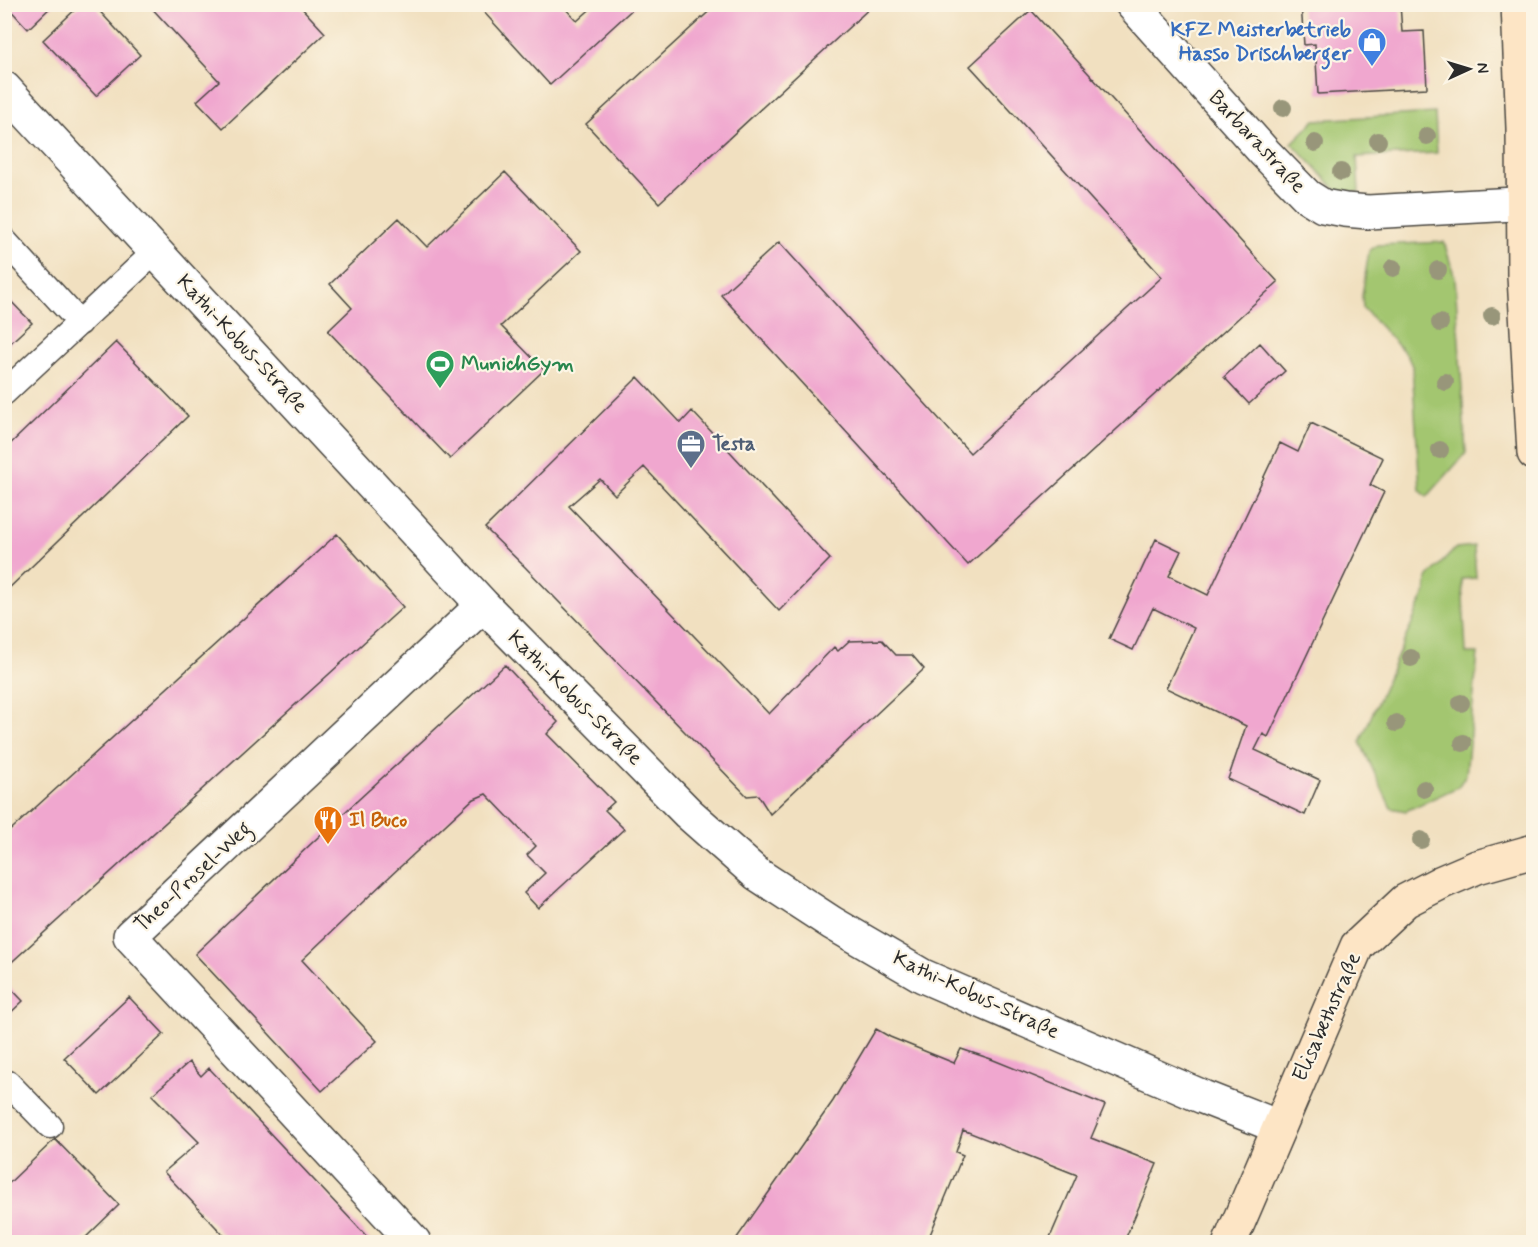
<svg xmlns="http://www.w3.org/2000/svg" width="1538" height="1247" font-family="Mynerve,sans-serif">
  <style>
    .green { fill: #a3c670; stroke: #67784e; stroke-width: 1.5 }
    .building { fill: #f0a7cf }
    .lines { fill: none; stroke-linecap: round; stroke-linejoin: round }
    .service-casing { stroke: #494641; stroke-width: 27 }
    .minor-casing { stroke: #494641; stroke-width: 36 }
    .secondary-casing { stroke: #494641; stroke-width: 36 }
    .service { stroke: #fff; stroke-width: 24 }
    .minor { stroke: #fff; stroke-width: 33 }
    .secondary { stroke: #fde5c5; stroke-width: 33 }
    .tree { fill: #98967a }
    .labels { text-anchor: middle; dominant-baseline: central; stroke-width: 4.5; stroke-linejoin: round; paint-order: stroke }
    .shop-label { font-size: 21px; font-weight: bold; fill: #366cbe; stroke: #fcf5e5; text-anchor: end }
    .street-label { font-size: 21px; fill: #2b2b2b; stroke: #fcf5e5 }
    .leisure-label { font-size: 21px; font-weight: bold; fill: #27864d; stroke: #fcf5e5; text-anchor: start }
    .service-label { font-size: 21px; font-weight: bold; fill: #4e5e75; stroke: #fcf5e5; text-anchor: start }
    .food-label { font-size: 21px; font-weight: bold; fill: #c56008; stroke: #fcf5e5; text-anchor: start }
  </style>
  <rect width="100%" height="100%" fill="#fcf5e5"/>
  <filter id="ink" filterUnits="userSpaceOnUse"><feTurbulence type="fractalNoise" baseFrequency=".0167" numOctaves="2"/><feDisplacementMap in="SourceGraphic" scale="12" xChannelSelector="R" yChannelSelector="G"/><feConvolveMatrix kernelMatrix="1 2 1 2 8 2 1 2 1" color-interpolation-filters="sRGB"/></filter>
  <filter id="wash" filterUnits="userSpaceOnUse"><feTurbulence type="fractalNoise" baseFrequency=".008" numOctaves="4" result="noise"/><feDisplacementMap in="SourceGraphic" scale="24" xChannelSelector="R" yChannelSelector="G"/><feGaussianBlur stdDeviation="1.35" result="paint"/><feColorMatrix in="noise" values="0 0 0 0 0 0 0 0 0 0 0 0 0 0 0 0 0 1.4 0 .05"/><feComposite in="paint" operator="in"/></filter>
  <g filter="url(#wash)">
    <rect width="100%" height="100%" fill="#f1e0c0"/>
    <path class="green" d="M1435,113l2,40 -80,4 2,35h-21l-46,-49 23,-23z
      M1444,242l11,36 11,175 -39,44 -7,-7 -8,-124 -5,-11 -44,-47 -1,-12 7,-45 9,-6z
      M1474,546l2,32 -14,1 4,74h12l-12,122 -8,12 -52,24 -15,-3 -31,-66 66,-151 1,-13 29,-30z"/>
    <g id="blocks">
      <path class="building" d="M5,4h49l-26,25z
        M81,4h12l47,51 -44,41 -53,-56z
        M148,4h150l27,29 -102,95 -26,-27 22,-20z
        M596,4h42l-88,81 -69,-76 6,-4h75l15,16z
        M1301,4h99l2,28 22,-1 3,57 -109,6 -3,-50 -11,1z
        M716,5h157l-214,198 -73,-79z
        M1031,10l247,272 -310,283 -247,-270 58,-53 191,211 87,-80 105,-96 -192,-211z
        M505,172l76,79 -80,75 43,44 -94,89 -122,-128 24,-23 -22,-24 69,-66 28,29z
        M4,294l28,29 -28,26z
        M116,342l72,74 -184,177v-143z
        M1260,343l25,28 -36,33 -25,-27z
        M638,377l43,46 11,-12 138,148 -51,52 -135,-144 -29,28 -15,-16 -31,27 200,208 65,-67 4,4 11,-10 33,-1 14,15h16l12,14 -154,145 -12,-19 -11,1 -222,-229 -40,-39z
        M1311,423l72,35 -13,27 14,7 -116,245 -5,-3 -8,16 65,30 -15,35 -77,-36 18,-53 -80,-38 28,-60 -41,-20 -20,42 -24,-11 47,-100 25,12 -12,25 39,19 72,-152 18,9z
        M337,534l66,73 -399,362v-133z
        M505,665l53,57 -11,12 67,68 -9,8 19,19 -86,79 -14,-15 21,-20 -18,-18 9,-9 -50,-52 -14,6 -86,80 -84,80 75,81 -55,50 -127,-137 138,-131z
        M4,981l19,20 -19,18z
        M129,997l35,37 -65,61 -35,-37z
        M876,1029l14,8 64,26 7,-14 30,10 114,46 -14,33 66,26 -33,78h-76l29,-67 -114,-45 -7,22 7,3 -36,87h-193l99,-141z
        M189,1062l12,14 8,-8 163,174h-142l-66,-70 35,-30 -47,-47z
        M55,1139l64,66 -38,37h-77v-54z"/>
    </g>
  </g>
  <g filter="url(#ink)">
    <use href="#blocks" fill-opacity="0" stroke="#494641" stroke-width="1.5"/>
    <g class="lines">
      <g class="service-casing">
        <path id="service" d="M4,240l76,83
          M4,393l152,-142
          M4,1084l4,-1 42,43"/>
      </g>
      <g class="minor-casing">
        <path id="minor" d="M1132,4l133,149 42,43 16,10 22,4 23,2 166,-9
          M4,88l479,517 205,208 69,61 75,49 91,53 280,121 76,30
          M414,1242l-284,-306 353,-331"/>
      </g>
      <g class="secondary-casing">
        <path id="secondary" d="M1518,4l5,124 1,148 10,177
          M1230,1242l127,-296 48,-45 37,-19 35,-15 57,-16"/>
      </g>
      <use href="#service" class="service"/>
      <use href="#minor" class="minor"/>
      <use href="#secondary" class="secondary"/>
    </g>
    <g class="tree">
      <circle cx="1283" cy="108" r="9"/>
      <circle cx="1427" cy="136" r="9"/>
      <circle cx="1378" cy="141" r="9"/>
      <circle cx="1315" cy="143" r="9"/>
      <circle cx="1341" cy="172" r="9"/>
      <circle cx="1393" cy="268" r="9"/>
      <circle cx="1438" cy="270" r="9"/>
      <circle cx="1492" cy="316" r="9"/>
      <circle cx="1440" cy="323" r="9"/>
      <circle cx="1445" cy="382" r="9"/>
      <circle cx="1440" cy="450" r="9"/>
      <circle cx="1411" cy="658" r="9"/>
      <circle cx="1461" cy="703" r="9"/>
      <circle cx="1396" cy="723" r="9"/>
      <circle cx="1463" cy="743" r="9"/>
      <circle cx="1424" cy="789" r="9"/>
      <circle cx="1421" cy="840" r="9"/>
    </g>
  </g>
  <defs>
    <g id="shop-pin" transform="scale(1.5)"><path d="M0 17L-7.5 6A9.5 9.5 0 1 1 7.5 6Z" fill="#3f7fe0" stroke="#fcf5e5"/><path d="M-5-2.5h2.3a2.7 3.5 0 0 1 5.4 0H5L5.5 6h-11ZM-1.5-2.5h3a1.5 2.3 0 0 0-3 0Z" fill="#fff"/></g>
    <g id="stadium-pin" transform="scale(1.5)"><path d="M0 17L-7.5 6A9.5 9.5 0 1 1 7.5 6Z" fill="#2e9e5b" stroke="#fcf5e5"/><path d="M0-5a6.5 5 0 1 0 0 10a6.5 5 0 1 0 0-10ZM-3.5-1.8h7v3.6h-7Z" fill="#fff"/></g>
    <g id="office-pin" transform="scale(1.5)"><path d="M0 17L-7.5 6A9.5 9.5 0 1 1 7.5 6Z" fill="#5c6f8a" stroke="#fcf5e5"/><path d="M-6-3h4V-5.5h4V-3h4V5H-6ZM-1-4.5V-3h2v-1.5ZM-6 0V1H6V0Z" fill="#fff"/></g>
    <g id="restaurant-pin" transform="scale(1.5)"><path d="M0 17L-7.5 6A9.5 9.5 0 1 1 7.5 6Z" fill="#e8710a" stroke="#fcf5e5"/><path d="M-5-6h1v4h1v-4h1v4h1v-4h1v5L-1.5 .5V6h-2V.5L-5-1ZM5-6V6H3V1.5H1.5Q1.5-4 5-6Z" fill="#fff"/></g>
  </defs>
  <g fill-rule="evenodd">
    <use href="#shop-pin" x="1372" y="42"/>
    <use href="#stadium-pin" x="440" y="364"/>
    <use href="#office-pin" x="691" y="444"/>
    <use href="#restaurant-pin" x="328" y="820"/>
  </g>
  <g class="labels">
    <g class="shop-label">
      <text x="1351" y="30">KFZ Meisterbetrieb<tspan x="1351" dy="24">Hasso Drischberger</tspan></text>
    </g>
    <g class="street-label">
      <text transform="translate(1257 142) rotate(47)">Barbarastraße</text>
      <text transform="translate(242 344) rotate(47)">Kathi-Kobus-Straße</text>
      <text transform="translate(575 698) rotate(45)">Kathi-Kobus-Straße</text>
      <text transform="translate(193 877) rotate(-43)">Theo-Prosel-Weg</text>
      <text transform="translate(976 995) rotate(25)">Kathi-Kobus-Straße</text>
      <text transform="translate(1327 1017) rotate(-66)">Elisabethstraße</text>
    </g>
    <g class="leisure-label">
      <text x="461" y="364">MunichGym</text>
    </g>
    <g class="service-label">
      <text x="712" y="444">Testa</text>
    </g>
    <g class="food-label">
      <text x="349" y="820">Il Buco</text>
    </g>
  </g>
  <rect width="1538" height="1247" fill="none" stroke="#fcf5e5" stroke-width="24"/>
  <g transform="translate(1469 69) rotate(86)" stroke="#fcf5e5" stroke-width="4.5" paint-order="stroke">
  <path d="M0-4.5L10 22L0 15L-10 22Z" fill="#2b2b2b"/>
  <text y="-9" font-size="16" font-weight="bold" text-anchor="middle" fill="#2b2b2b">N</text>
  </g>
</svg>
